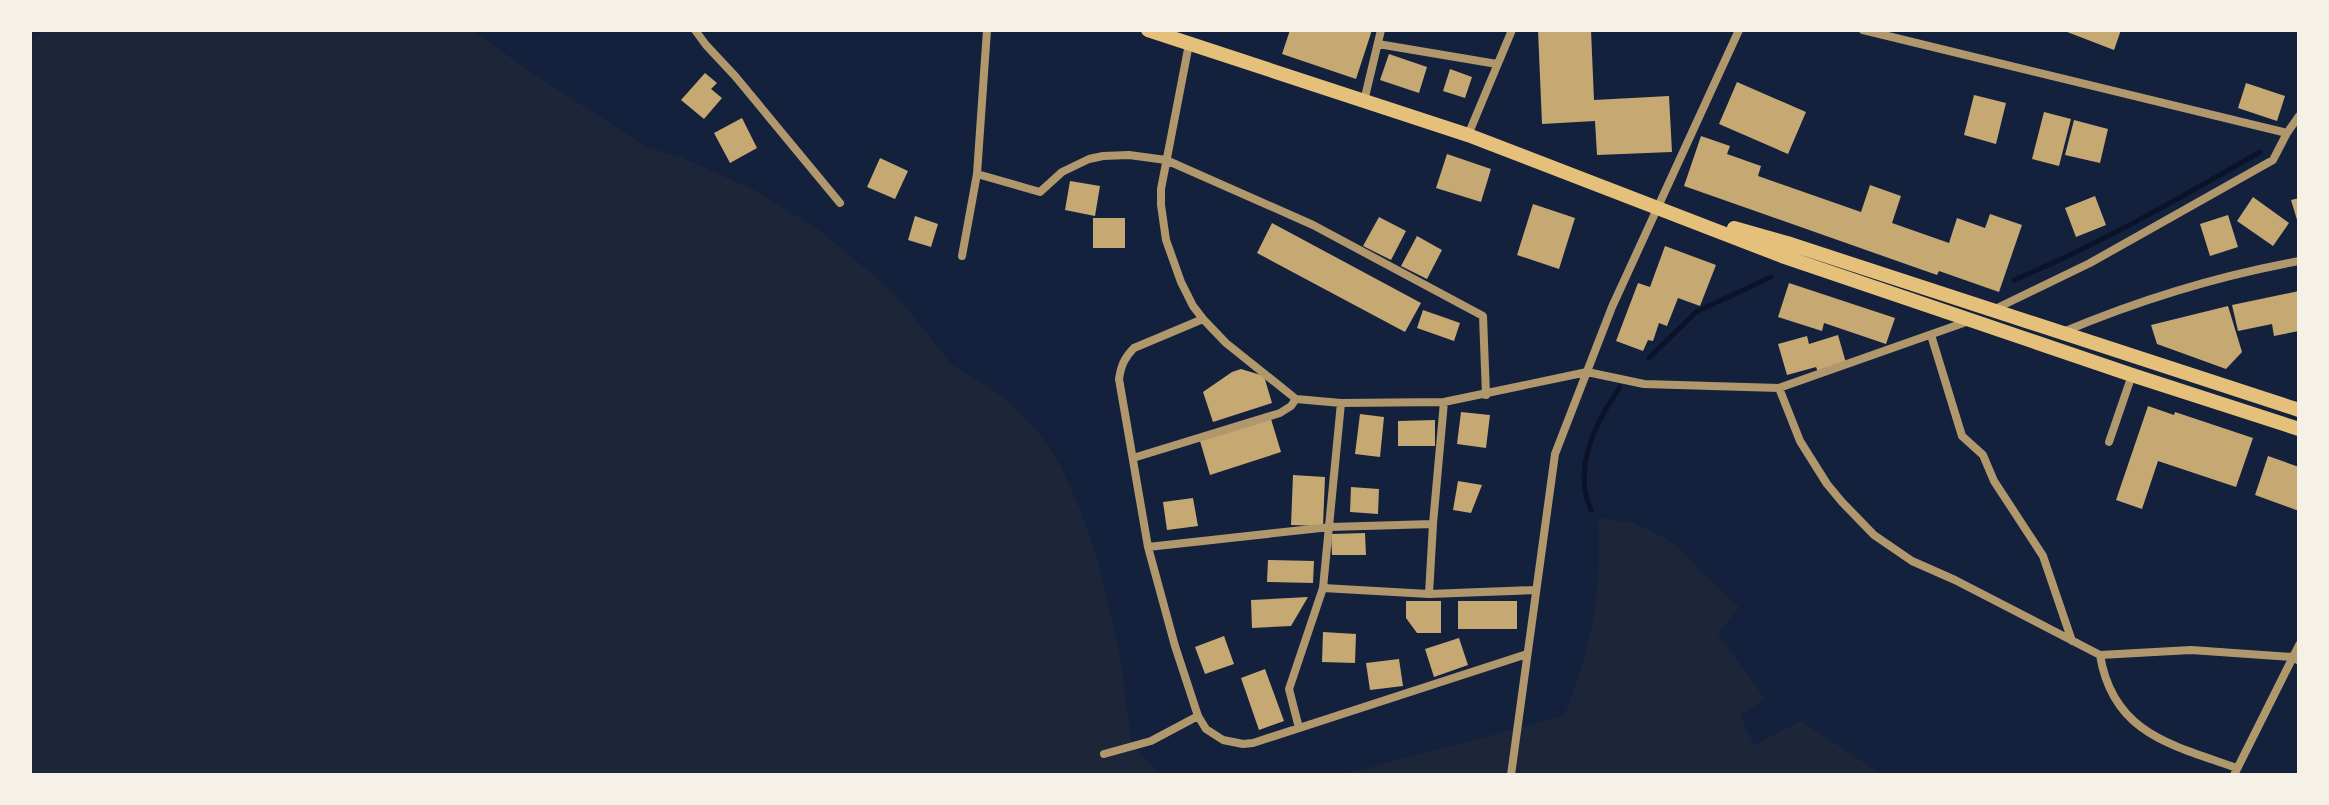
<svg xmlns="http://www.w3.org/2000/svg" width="2329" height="805" font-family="'PT Sans',sans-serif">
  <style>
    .green { fill: #1d2539 }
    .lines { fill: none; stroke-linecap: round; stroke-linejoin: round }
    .stream { stroke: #0b132b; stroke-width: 5 }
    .building { fill: #c6a872 }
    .minor { stroke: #b1986c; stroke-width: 8 }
    .secondary { stroke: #e5c07b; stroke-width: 14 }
  </style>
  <rect width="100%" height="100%" fill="#14213d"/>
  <path class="green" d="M45,30h427l63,45 112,72 36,11 69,31 64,39 60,49 28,28 48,60 37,22 18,13 29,30 13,17 11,18 20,44 18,53 21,88 12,90 8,13 22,22h-1131v-733z
    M1598,518l36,5 31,15 13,9 22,24 39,36 -21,27 47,65 -25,16 14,30 47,-24 82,54h-542l223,-59c27,-65 39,-128 34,-198z"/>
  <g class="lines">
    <path class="stream" d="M2014,280c86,-36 166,-82 246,-128
      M1649,358l47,-46 75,-35
      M1591,510c-19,-43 5,-88 29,-123"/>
  </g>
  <path class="building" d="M1290,30h82l-16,49 -74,-25z
    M1538,30h53l3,70 75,-4 3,56 -75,3 -2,-34 -53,3z
    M2062,30h59l-7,20z
    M1389,54l38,13 -8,26 -39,-13z
    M1450,69l22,8 -7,21 -22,-7z
    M705,73l12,10 -6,6 11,9 -18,21 -23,-19z
    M1737,82l69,30 -18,42 -69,-30z
    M2246,83l39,13 -8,25 -39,-13z
    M1974,95l32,8 -10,41 -32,-9z
    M2044,112l27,7 -12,47 -27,-7z
    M742,118l15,30 -27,15 -16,-30z
    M2074,120l34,9 -8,34 -35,-8z
    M1701,136l29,10 -3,8 34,12 -3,10 103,36 9,-27 31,11 -9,27 57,20 8,-25 28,10 5,-14 32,11 -23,67 -60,-21 -2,4 -253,-89z
    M1447,154l44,15 -10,33 -45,-14z
    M880,158l28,13 -13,28 -28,-12z
    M1070,181l30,5 -5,30 -30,-6z
    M2095,196l11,29 -30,12 -11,-29z
    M2253,197l36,26 -16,23 -36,-25z
    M2299,198v25h-1l-7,-23z
    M1533,204l42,14 -16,51 -42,-14z
    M2228,215l10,32 -28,9 -10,-32z
    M915,216l23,8 -7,23 -23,-7z
    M1379,217l27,14 -15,29 -28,-14z
    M1093,218h32v30h-32z
    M1272,223l149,80 -16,29 -148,-79z
    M1417,236l25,14 -15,29 -26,-13z
    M1665,246l51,19 -16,41 -22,-8 -11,28 -8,-3 -6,18 -5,-1 -5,11 -27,-10 22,-58 12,4z
    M1789,283l106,35 -9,26 -62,-21 -2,8 -44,-14z
    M2299,291v40l-25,5 -2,-12 -34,7 -6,-26z
    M2228,306l14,46 -16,17 -69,-25 -6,-19z
    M1423,310l37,13 -6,18 -37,-13z
    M1838,335l8,28 -28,9 -2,-5 -29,8 -9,-31 29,-8 2,8z
    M1241,369l23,7 8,27 -59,19 -10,-30 29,-20z
    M2148,406l26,9 1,-3 78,26 -17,49 -78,-26 -16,48 -26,-9z
    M1461,412l29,3 -4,33 -29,-4z
    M1360,414l24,3 -4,40 -25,-3z
    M1271,419l10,33 -71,23 -10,-34z
    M1435,420v26h-37v-25z
    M2268,456l31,11v44l-44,-16z
    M1293,475l32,2 -2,49 -32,-1z
    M1458,481l24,4 -11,28 -18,-3z
    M1351,487l28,2 -1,25 -28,-2z
    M1193,498l5,28 -31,4 -4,-28z
    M1365,533l1,22h-34l-1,-21z
    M1268,560l46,1 -1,22 -46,-1z
    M1308,597l-17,29 -39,2 -1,-28z
    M1406,601h35v32h-24l-11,-15z
    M1458,601h59v28h-59z
    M1323,632l33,2 -1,29 -33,-1z
    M1224,636l10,28 -29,10 -10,-27z
    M1459,638l9,27 -34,12 -9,-28z
    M1399,659l4,27 -33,4 -4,-27z
    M1265,669l19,52 -25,9 -18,-52z"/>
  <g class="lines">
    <path class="minor" d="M695,30l11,15 29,31 105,127
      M1863,30l424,103
      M1189,44l-28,145v16l5,35 15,42 12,24 10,13 23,24 70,56 45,4 103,-1 143,-30 57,12 135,4 190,-67
      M1378,44l119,20
      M1364,101l17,-71
      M1468,135l44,-105
      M977,174l63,18 22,-20 27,-13 14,-3 26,-1 37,5 147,65 170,91 3,79
      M962,256l15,-82 10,-144
      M1995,309l95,-46 183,-103 14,-27 12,-17
      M1203,319l-69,29c-10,10 -13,18 -15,31l29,168 27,99 23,70 8,13 17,11 20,4 10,-1 274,-89
      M2063,332c76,-32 154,-56 236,-71
      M1931,335l31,101 21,19 11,26 49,75 29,85
      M1779,388l21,53 27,43 15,18 32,33 38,26 43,19 145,75 91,-5 102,7 6,4
      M2109,442l23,-67
      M1133,458l147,-45 11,-7 5,-7
      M1148,547l182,-20 103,-3
      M1323,588l106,6 107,-4
      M1429,594l4,-70 11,-122
      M2100,655c13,79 72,90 137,113
      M1299,728l-10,-39 34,-101 18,-185
      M1104,754l47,-13 47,-25
      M1511,775l44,-321 57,-147 127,-277
      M2234,775l65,-130"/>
    <path class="secondary" d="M1148,30l320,105 314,121 350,119 167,54
      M1734,228l53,15 512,167"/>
  </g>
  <rect width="2329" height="805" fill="none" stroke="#f6f1e7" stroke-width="64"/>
</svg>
